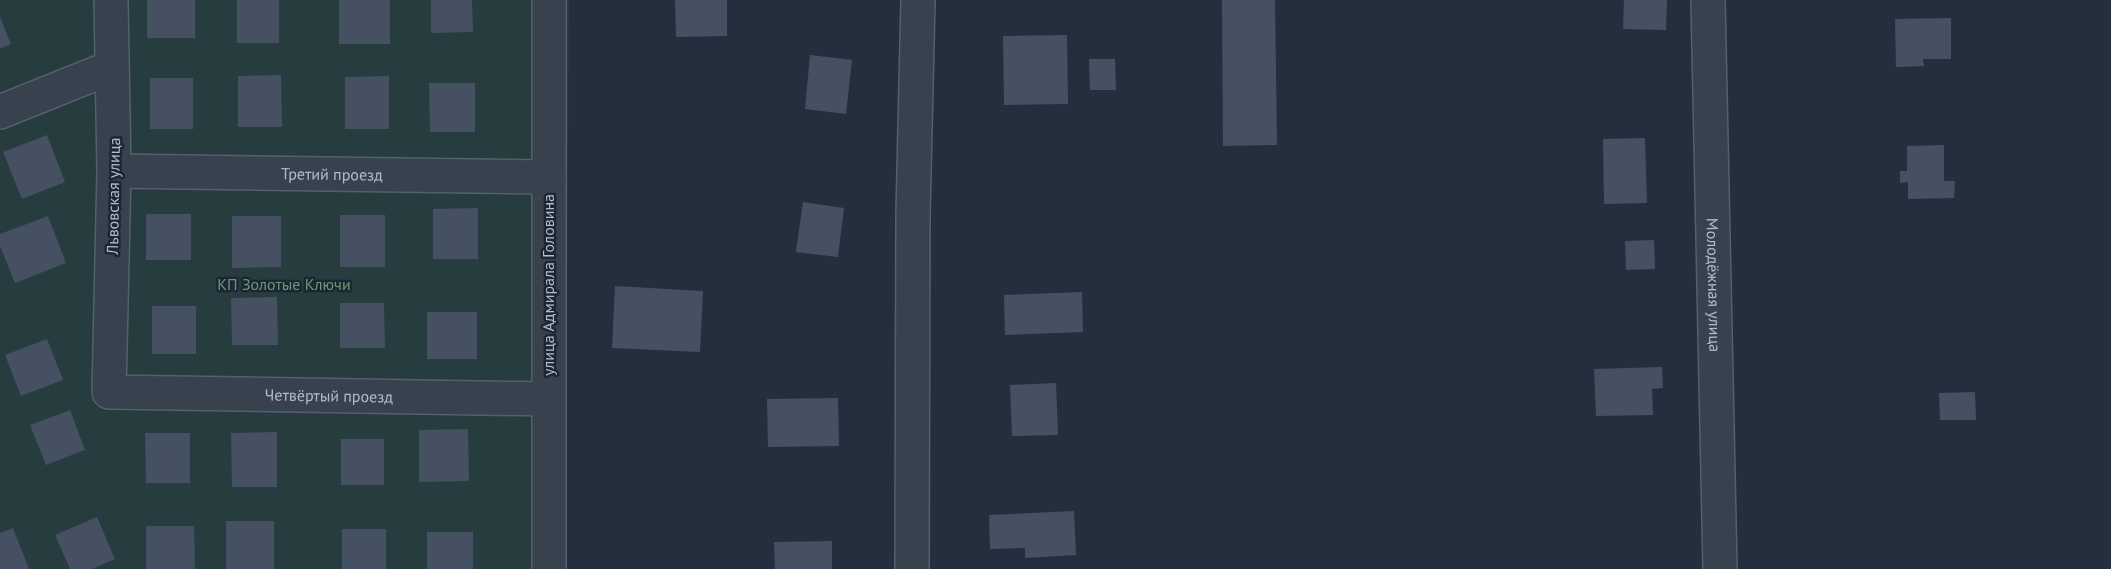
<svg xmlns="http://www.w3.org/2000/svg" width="2111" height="569" font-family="'PT Sans',sans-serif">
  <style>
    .green { fill: #263c3f }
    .building { fill: #455162 }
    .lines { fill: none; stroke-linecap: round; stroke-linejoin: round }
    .minor-casing { stroke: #565f6c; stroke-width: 36 }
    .minor { stroke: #38414e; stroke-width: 33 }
    .labels { text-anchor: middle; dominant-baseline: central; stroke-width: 5; stroke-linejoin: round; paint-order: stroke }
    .street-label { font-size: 16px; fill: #b4bcc9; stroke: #1d2633 }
    .park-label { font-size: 16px; fill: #6b9a76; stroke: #1d2633 }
  </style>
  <rect width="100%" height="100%" fill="#242f3e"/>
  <path class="green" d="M0,0h569l-4,569h-565z"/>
  <path class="building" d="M147,0h48v38h-48z
    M237,0h42v43h-42z
    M339,0h51v44h-51z
    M431,0h41l1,32 -42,1z
    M675,0h52v36l-51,1z
    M1222,0h53l2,145 -54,1z
    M1624,0h43l-1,30 -43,-1z
    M0,17l11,27 -11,5z
    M1951,18v41h-28l1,7 -28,1 -1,-48z
    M1067,35l1,69 -64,1 -1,-69z
    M810,55l42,5 -6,54 -41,-5z
    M1089,59h26l1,31h-26z
    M281,75l1,52h-44v-51z
    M389,76v53h-44v-52z
    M150,78h43v51h-43z
    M429,83h46v49h-45z
    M47,135l18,47 -43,17 -19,-47z
    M1645,138l2,65 -43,1 -1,-65z
    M1944,145v36h11l-1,17 -46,1v-17l-8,1v-12h7v-25z
    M803,202l41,6 -6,49 -42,-5z
    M478,208v51h-45v-50z
    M146,214h45v46h-45z
    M340,215h45v52h-45z
    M48,216l18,47 -51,20 -15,-37v-12z
    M232,216h49v51l-49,1z
    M1654,240l1,29 -29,1 -1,-29z
    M615,286l88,5 -3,61 -88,-4z
    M1082,292l1,40 -78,3 -1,-40z
    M277,297l1,48h-46l-1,-47z
    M340,303h44l1,45h-45z
    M152,306h44v48h-44z
    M427,312h50v47h-50z
    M47,339l16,41 -42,16 -16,-41z
    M1662,367l1,21 -11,1 1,26 -57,1 -2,-47z
    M1056,383l2,52 -46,1 -2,-51z
    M1975,392l1,28h-36l-1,-27z
    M838,398l1,48 -71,1 -1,-48z
    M70,410l15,40 -39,15 -16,-40z
    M468,429l1,52 -50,1v-52z
    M277,432v55h-45l-1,-54z
    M145,433h45v50h-44z
    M341,439h43v46h-43z
    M1074,511l2,44 -51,3v-10l-35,1 -1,-34z
    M97,517l18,42 -23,10h-22l-15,-34z
    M226,521h48v48h-48z
    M146,526h48l1,43h-49z
    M13,528l16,41h-29v-36z
    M342,529h44v40h-44z
    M427,532h46v37h-46z
    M832,541v28h-57l-1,-27z"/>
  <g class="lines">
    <g class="minor-casing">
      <g id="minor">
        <path id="s1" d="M111,0l3,171 -5,221 439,7"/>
        <path d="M549,0v569"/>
        <path id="s2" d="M1708,0l12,569"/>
        <path d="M0,112l112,-45"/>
        <path id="s3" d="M114,171l435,6"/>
        <path d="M912,569l1,-355 5,-214"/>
      </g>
    </g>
    <use href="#minor" class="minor"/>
  </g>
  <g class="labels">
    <g class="street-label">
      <text stroke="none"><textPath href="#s3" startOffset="218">Третий проезд</textPath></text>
      <text transform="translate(113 196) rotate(-89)">Львовская улица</text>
      <text stroke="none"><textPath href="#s2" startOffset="285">Молодёжная улица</textPath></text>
      <text transform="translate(548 285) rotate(-90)">улица Адмирала Головина</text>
      <text stroke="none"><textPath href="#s1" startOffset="612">Четвёртый проезд</textPath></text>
    </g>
    <g class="park-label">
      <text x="284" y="284">КП Золотые Ключи</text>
    </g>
  </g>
</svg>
